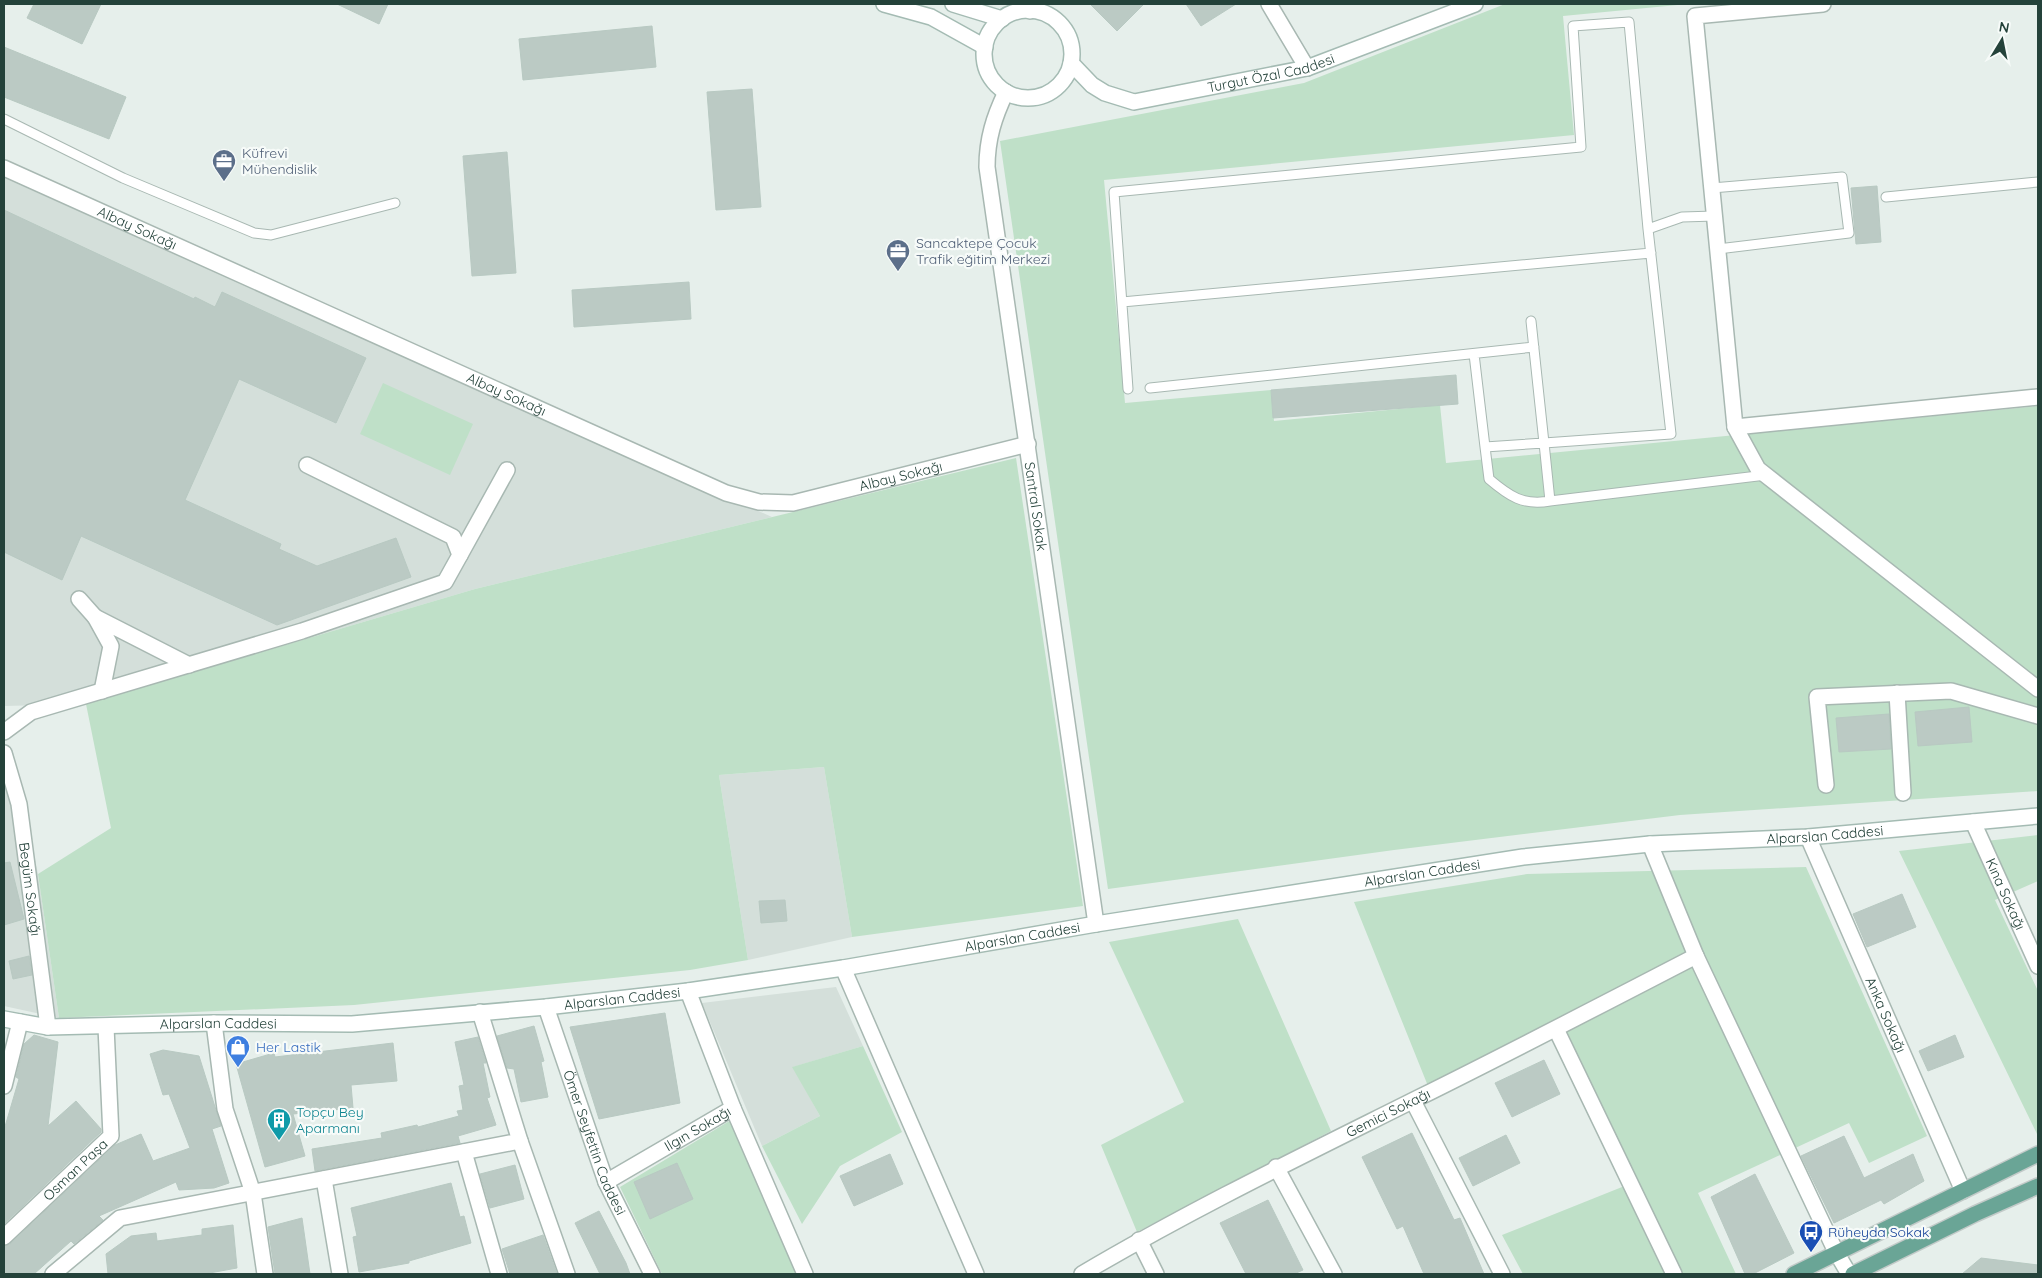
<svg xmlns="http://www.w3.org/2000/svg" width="2042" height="1278" font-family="Quicksand,sans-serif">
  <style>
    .built { fill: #d4dfda }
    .green { fill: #bfe0c8 }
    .building { fill: #bbcac4; stroke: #b8c9c2 }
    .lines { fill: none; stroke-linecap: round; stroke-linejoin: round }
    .lane-casing { stroke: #a8b8b2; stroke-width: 11 }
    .street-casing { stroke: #a8b8b2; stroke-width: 18 }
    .secondary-casing { stroke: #a4bbb3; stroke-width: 18 }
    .primary-casing { stroke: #c2cac8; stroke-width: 18 }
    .lane { stroke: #fff; stroke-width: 9 }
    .street { stroke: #fff; stroke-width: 15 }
    .secondary { stroke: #fff; stroke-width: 15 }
    .primary { stroke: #6aa596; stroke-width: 15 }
    .labels { text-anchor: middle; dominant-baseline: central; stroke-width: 4.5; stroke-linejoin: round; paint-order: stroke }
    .street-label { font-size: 14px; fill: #24423a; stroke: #f7fbf9 }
    .service-label { font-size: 14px; fill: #4e5e75; stroke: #f7fbf9; text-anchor: start }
    .shop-label { font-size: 14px; fill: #366cbe; stroke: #f7fbf9; text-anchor: start }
    .culture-label { font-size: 14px; fill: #0d838f; stroke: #f7fbf9; text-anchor: start }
    .transit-label { font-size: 14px; fill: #164399; stroke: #f7fbf9; text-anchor: start }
  </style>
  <rect width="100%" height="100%" fill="#e6efeb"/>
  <path class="built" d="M4,178l768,339 -297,72 -389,115 -82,2z
    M12,748l26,126 21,144 -55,-12v-255z
    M824,767l28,170 -104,23 -29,-185z
    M836,987l27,59 -70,21 27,49 -58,30 -60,-143z"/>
  <path class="green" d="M1505,4h183l-125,12 11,119 -470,45 21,223 146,-13 3,31 166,-16 6,58 592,-57v385l-358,24 -286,35 -286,39 -108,-748 304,-58z
    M383,383l90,41 -23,51 -90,-41z
    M1016,458l67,448 -231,31 -28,-170 -105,8 29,185 -58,10 -336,35 -295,13 -21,-144 73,-46 -25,-124 389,-115z
    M2038,835v46l-43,19 43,91v145l-139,-285z
    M1806,867l121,269 -58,27 -20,-40 -151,70 38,81h-213l-21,-39 135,-54 -79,-163 -130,68 -74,-184 173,-28z
    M1238,919l93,212 -194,101 -36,-87 83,-43 -75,-160z
    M863,1046l39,86 -62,34 -38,58 -40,-78 58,-30 -28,-49z
    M731,1120l70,154h-139l-42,-87z"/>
  <path class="building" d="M34,4h67l-19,40 -55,-26z
    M337,4h51l-9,20z
    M1090,4h54l-27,27z
    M1186,4h50l-35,22z
    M652,26l4,41 -133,13 -4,-41z
    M4,47l122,50 -17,42 -105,-42z
    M752,89l9,118 -45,3 -9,-118z
    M507,152l9,121 -44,3 -9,-120z
    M1877,186l4,56 -25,2 -5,-56z
    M4,210l190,89 1,-2 20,10 7,-15 144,66 -30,65 -97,-44 -54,121 96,44 -2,5 38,17 79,-28 15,39 -134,48 -196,-89 -19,44 -58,-28z
    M689,282l2,37 -117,8 -2,-37z
    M1456,375l2,29 -185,14 -2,-28z
    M1969,707l3,35 -54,4 -3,-34z
    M1889,714l2,35 -52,3 -3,-34z
    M10,862l14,57 -20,6v-62z
    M1902,894l14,33 -49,20 -14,-33z
    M785,900l2,21 -26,2 -2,-22z
    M29,956l3,19 -19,4 -4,-18z
    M665,1013l15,90 -81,16 -29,-92z
    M534,1026l10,35 -3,1 7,35 -27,5 -7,-33 -7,-1 -10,-32z
    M34,1035l24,7 -10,84 28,-25 25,28v3l-97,92v-94l15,-51 -3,-2 8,-33z
    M1955,1035l9,22 -36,14 -9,-20z
    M478,1037l8,26h-3l7,34 -3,1 9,27 -38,11 2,7 -145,28 -3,-22 70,-11 -1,-5 36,-8 1,2 41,-11 -2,-5 6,-1 -4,-24 5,-1 -9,-43z
    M393,1043l4,38 -46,4 2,23 -60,6 12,42 -40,11 -29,-103 38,-11 1,4z
    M163,1050l36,6 22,70 -9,3 17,54 -15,5 -35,2 -3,-8 -77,34 4,4 -29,24 -3,-3 -37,33h-30v-28l6,-2 105,-99 26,-11 12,27 37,-13 -21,-54 -6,1 -13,-41z
    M1544,1060l16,34 -48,23 -17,-34z
    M1412,1133l42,87 6,-2 24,56h-60l-21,-48 -6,3 -35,-72z
    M1506,1135l14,28 -47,23 -14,-28z
    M1844,1136l20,42 49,-24 11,27 -40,23 -3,-4 -47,23 -33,-67z
    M890,1154l13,30 -49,22 -14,-30z
    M677,1163l16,36 -43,20 -16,-37z
    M515,1165l9,34 -34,9 -10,-34z
    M1755,1174l39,79 -41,21h-8l-34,-77z
    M451,1183l9,34 4,-1 7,27 -62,18v2l-50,9 -6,-35 4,-1 -6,-28z
    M1268,1200l35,70 -9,4h-48l-26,-51z
    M599,1211l27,52 4,11h-30l-25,-51z
    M302,1218l8,56h-35l-7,-47z
    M233,1225l4,43 -33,6h-96l-2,-20 25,-18 25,-3 1,8 45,-6v-6z
    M543,1235l14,39h-47l-8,-25z
    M1981,1258l57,7v9h-76z"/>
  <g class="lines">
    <g class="lane-casing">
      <path id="lane" d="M4,119l119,59 131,55 17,2 124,-32
        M1712,188l130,-11 7,56 -131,16
        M1886,197l152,-15
        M1122,302l529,-49
        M1531,321l13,122 127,-9 -23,-205
        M1474,354l11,93 59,-4 6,58c-27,5 -41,-5 -61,-22l-4,-32
        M1150,388l384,-41
        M1128,389l-14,-197 467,-45 -8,-121 56,-4 19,207 34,-12 33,-1
        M1550,501l216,-26"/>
    </g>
    <g class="street-casing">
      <g id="street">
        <path d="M1023,4l7,7"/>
        <path d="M1269,4l38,64"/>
        <path d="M1823,4l-128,12 40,411 23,42 280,220"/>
        <path id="s1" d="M1006,92c-12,25 -19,47 -19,75l109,757"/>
        <path id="s2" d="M4,168l722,325 33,9 34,1 235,-59"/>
        <path d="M1735,427l303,-30"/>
        <path d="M460,555l47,-85"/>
        <path d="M79,599l16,18"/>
        <path d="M102,691l9,-45 -16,-29 94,48"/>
        <path d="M1897,693l6,100"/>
        <path d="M4,732l27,-20 271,-81 143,-49 15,-27 -7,-18 -146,-72"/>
        <path id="s3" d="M4,753l15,51 29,223"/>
        <path d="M1826,785l-9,-88 134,-6 87,25"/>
        <path id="s4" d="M1973,822l65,144"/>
        <path id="s5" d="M1808,837l155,354"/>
        <path d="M1650,844l46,112 140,296"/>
        <path d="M843,968l133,306"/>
        <path id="s6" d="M546,1007l60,175 46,92"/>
        <path d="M214,1023l11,86 28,84 12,81"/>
        <path d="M1556,1029l118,245"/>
        <path d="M4,1086l16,-64"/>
        <path d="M1413,1101l89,173"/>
        <path d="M733,1108l72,166"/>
        <path d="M520,1141l47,133"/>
        <path d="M464,1152l35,122"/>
        <path d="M1276,1167l58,107"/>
        <path d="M324,1179l16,95"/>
        <path id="s7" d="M606,1182l127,-74 -45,-117"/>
        <path id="s8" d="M4,1237l107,-101 -5,-109"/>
        <path d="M1139,1240l17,34"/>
        <path d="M53,1274l67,-56 400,-77 -40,-129"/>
        <path id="s9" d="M1082,1274c110,-65 224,-120 338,-177 93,-46 185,-94 276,-141"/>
      </g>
    </g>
    <g class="secondary-casing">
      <g id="secondary">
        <path d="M884,4l47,13 54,30"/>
        <path d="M953,4l49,15"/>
        <circle cx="1028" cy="54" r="44"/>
        <path id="s10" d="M1071,63l21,22 13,8 29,9 173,-34 168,-64"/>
        <path id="s11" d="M4,1019l44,8 166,-4 138,1 194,-17 142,-16 155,-23 253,-44 427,-67 127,-13 158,-7 230,-21"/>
        <path d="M1836,1252l13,22"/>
      </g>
    </g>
    <g class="primary-casing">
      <path id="primary" d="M1794,1274l244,-120
        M1853,1274l122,-60 63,-28"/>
    </g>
    <use href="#lane" class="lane"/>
    <use href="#street" class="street"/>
    <use href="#secondary" class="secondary"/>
    <use href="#primary" class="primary"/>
  </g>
  <defs>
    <g id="office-pin" transform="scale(1.25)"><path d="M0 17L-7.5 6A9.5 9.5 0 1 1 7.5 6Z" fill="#5c6f8a" stroke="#f7fbf9"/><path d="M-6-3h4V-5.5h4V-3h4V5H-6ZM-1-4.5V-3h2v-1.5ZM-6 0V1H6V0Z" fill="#fff"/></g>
    <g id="shop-pin" transform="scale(1.25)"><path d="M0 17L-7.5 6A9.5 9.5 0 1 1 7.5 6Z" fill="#3f7fe0" stroke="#f7fbf9"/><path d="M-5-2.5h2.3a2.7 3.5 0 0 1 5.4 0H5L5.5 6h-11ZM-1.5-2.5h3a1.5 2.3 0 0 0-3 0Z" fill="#fff"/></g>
    <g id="building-pin" transform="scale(1.25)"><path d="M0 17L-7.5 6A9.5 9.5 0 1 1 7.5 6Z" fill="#0f9aa8" stroke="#f7fbf9"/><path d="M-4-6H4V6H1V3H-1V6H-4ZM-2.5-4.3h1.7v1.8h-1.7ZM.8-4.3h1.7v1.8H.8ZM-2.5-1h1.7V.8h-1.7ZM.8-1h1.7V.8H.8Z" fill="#fff"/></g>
    <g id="bus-pin" transform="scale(1.25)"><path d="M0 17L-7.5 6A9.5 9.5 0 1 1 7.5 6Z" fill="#1a4fb4" stroke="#f7fbf9"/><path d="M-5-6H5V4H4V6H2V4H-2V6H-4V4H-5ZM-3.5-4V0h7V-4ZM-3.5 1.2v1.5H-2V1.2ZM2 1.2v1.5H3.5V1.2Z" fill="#fff"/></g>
  </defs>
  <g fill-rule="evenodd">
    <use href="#office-pin" x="224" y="161"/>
    <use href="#office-pin" x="898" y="251"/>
    <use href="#shop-pin" x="238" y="1047"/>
    <use href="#building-pin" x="279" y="1120"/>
    <use href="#bus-pin" x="1811" y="1232"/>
  </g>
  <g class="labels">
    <g class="street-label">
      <text stroke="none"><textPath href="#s10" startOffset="216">Turgut Özal Caddesi</textPath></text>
      <text stroke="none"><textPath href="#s2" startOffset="146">Albay Sokağı</textPath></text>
      <text stroke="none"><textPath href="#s2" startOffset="551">Albay Sokağı</textPath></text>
      <text stroke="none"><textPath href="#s2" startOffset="971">Albay Sokağı</textPath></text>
      <text stroke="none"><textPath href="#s1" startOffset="421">Santral Sokak</textPath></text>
      <text stroke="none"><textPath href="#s11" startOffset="1835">Alparslan Caddesi</textPath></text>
      <text stroke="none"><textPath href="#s11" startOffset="1430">Alparslan Caddesi</textPath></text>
      <text stroke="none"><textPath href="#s3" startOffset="139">Begüm Sokağı</textPath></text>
      <text stroke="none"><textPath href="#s4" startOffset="79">Kına Sokağı</textPath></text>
      <text stroke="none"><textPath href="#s11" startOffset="1025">Alparslan Caddesi</textPath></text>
      <text stroke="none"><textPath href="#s11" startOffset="620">Alparslan Caddesi</textPath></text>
      <text stroke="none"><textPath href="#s5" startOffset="194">Anka Sokağı</textPath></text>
      <text stroke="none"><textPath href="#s11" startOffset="215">Alparslan Caddesi</textPath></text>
      <text stroke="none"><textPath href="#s9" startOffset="346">Gemici Sokağı</textPath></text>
      <text stroke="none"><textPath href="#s7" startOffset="106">Ilgın Sokağı</textPath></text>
      <text stroke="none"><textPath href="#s6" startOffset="144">Ömer Seyfettin Caddesi</textPath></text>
      <text stroke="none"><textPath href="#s8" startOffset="98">Osman Paşa</textPath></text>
    </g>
    <g class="service-label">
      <text x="242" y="153">Küfrevi<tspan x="242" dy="16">Mühendislik</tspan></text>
      <text x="916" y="243">Sancaktepe Çocuk<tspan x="916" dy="16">Trafik eğitim Merkezi</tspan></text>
    </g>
    <g class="shop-label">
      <text x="256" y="1047">Her Lastik</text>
    </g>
    <g class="culture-label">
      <text x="296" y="1112">Topçu Bey<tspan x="296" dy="16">Aparmanı</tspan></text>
    </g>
    <g class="transit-label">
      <text x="1828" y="1232">Rüheyda Sokak</text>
    </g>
  </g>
  <rect width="2042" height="1278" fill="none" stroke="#24423a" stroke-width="10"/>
  <g transform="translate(2002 40) rotate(10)" stroke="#f7fbf9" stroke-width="4" paint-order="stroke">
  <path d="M0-4L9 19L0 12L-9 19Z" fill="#24423a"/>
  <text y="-8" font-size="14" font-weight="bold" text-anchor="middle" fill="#24423a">N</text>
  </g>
</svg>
